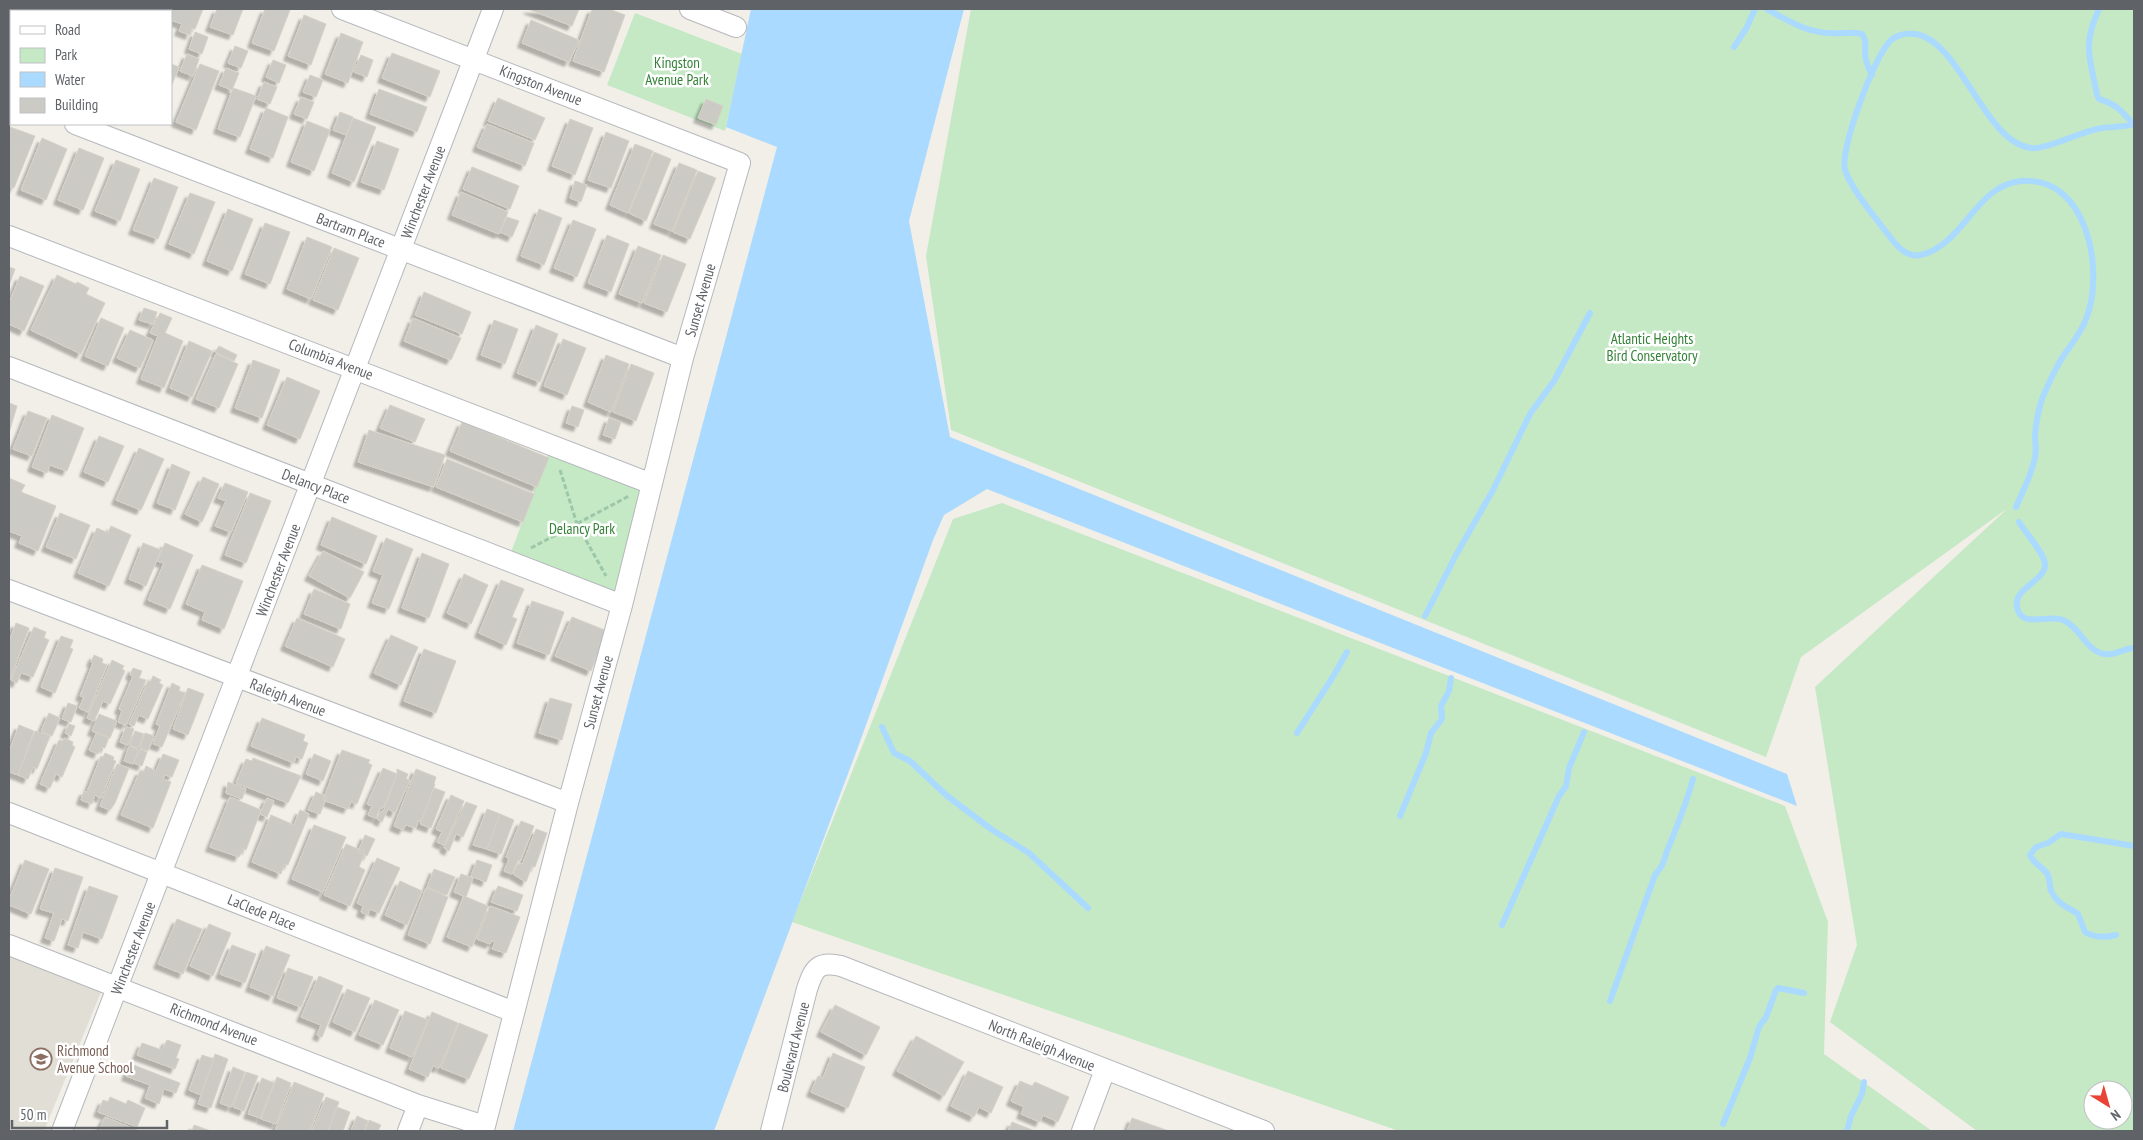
<svg xmlns="http://www.w3.org/2000/svg" width="2143" height="1140" font-family="'PT Sans Narrow',sans-serif">
  <style>
    .education { fill: #e1ded6 }
    .green { fill: #c5e8c5; fill-rule: evenodd }
    .water { fill: #aadaff }
    .lines { fill: none; stroke-linecap: round; stroke-linejoin: round }
    .stream { stroke: #aadaff; stroke-width: 6 }
    .building { fill: #cccac5; stroke: #d6d1c6; filter: url(#shadow) }
    .street-casing { stroke: #b5b8bc; stroke-width: 22 }
    .path { stroke: #9cc7a9; stroke-width: 3; stroke-dasharray: 5 2.5; stroke-linecap: butt }
    .street { stroke: #fff; stroke-width: 20 }
    .labels { text-anchor: middle; dominant-baseline: central; stroke-width: 5; stroke-linejoin: round; paint-order: stroke }
    .park-label { font-size: 15px; fill: #348238; stroke: #fff }
    .street-label { font-size: 15px; fill: #5f6368; stroke: #fff }
    .education-label { font-size: 15px; fill: #785e54; stroke: #fff; text-anchor: start }
  </style>
  <defs>
    <filter id="shadow"><feDropShadow dx="-4.5" dy="4.5" stdDeviation="1" flood-color="#0004"/></filter>
  </defs>
  <rect width="100%" height="100%" fill="#f1efe8"/>
  <path class="education" d="M9,951l94,36 -59,144h-35z"/>
  <path class="green" d="M971,9h1163v1122h-157l-147,-109 27,-77 -42,-258 193,-179 -207,149 -35,100 -815,-327 -25,-174zM2093,1090h30v30h-30z
    M635,13l107,41 -17,77 -118,-46z
    M552,444l100,40 -30,121 -114,-45z
    M1002,503l783,303 43,116 -4,132 108,77h-533l-607,-209 161,-403z"/>
  <path class="water" d="M751,9h213l-55,212 41,216 837,337 10,32 -810,-317 -43,26 -11,25 -75,207 -144,384h-201l264,-984 -51,-20z"/>
  <g class="lines">
    <path class="stream" d="M1767,9c20,11 40,24 63,24 12,1 20,-2 32,1 5,7 3,12 3,21 1,7 4,14 7,20
      M2099,9c-17,37 -9,48 -2,86l2,4c17,5 23,12 34,25
      M1734,47l13,-20 8,-18
      M2016,507c7,-16 16,-33 19,-50 2,-7 0,-14 0,-22 1,-12 3,-24 7,-36 6,-14 13,-31 22,-44 8,-12 17,-22 22,-36 19,-47 2,-143 -64,-138 -46,3 -58,64 -101,74 -16,3 -26,-11 -34,-22 -12,-16 -36,-44 -42,-63 -6,-19 30,-116 46,-130 7,-6 16,-7 25,-6 45,8 68,108 115,114 5,1 10,-1 15,-2 18,-5 34,-13 51,-17 12,-3 25,-1 37,-5
      M2019,522c6,10 26,32 26,42 1,17 -32,24 -28,43 4,22 31,7 46,13 17,7 22,30 41,34 11,2 20,-6 30,-6
      M1425,616l31,-61 37,-65 37,-76 24,-33 36,-68
      M882,727l12,26 16,8 36,34 45,34 38,24 59,55
      M1297,733l37,-58 13,-23
      M1400,816l26,-63 5,-20 11,-14 -1,-13 8,-15 2,-13
      M1502,925l57,-129 7,-10 3,-18 15,-36
      M2116,935c-11,3 -21,3 -31,-3l-7,-18c-10,-7 -20,-9 -27,-23 -2,-6 0,-13 -5,-19 -6,-7 -12,-8 -16,-17l6,-8 12,-4 13,-9 73,12
      M1610,1001l45,-126c9,-11 8,-12 12,-24 10,-24 19,-47 26,-72
      M1723,1124l27,-66 9,-31 7,-10 10,-27 2,-2 26,5
      M1847,1131l4,-15 11,-22 2,-12"/>
  </g>
  <path class="building" d="M9,9h18l-1,2h-15v9l-2,-1z
    M171,9h32l-8,20 -3,-1 -2,7 -11,-4 3,-7 -11,-4z
    M217,9h26l-10,26 -23,-8z
    M265,9l25,1 -16,41 -22,-8z
    M528,9h51l-7,17z
    M592,9h17l16,6 -21,57 -31,-11z
    M304,15l22,9 -15,41 -23,-9z
    M531,20l48,20 -10,22 -47,-19z
    M9,31l2,1v37h-2z
    M195,32l13,5 -6,17 -13,-5z
    M341,33l22,9 -15,41 -23,-9z
    M235,46l13,5 -7,17 -13,-5z
    M392,53l48,18 -10,26 -48,-19z
    M187,54l12,5 -6,17 -13,-5z
    M361,55l12,5 -6,17 -13,-5z
    M273,60l13,5 -7,18 -13,-6z
    M171,64l8,3 -8,20z
    M200,64l19,7 -23,59 -20,-8z
    M226,68l13,5 -7,17 -13,-5z
    M310,75l13,5 -7,17 -13,-5z
    M264,82l13,5 -7,17 -13,-5z
    M233,88l23,8 -16,41 -22,-8z
    M379,89l48,18 -10,25 -47,-18z
    M301,97l13,5 -7,17 -13,-5z
    M498,98l47,20 -10,22 -47,-19z
    M706,99l17,7 -7,19 -18,-7z
    M266,108l22,9 -15,41 -23,-9z
    M340,112l13,5 -7,18 -13,-5z
    M353,118l23,9 -22,55 -22,-9z
    M570,119l23,9 -18,47 -23,-9z
    M307,121l23,9 -16,41 -23,-9z
    M487,124l47,19 -9,23 -48,-19z
    M10,127l25,9 -21,52 -5,-2z
    M606,132l23,9 -18,47 -23,-8z
    M42,138l25,11 -21,51 -25,-10z
    M377,141l22,8 -15,41 -23,-8z
    M635,144l18,7 -25,62 -18,-8z
    M79,148l25,10 -21,52 -25,-10z
    M654,152l17,7 -25,62 -17,-8z
    M116,160l24,9 -20,52 -25,-10z
    M679,163l18,7 -25,61 -18,-7z
    M472,167l47,19 -9,23 -47,-20z
    M698,171l18,7 -26,61 -17,-7z
    M154,178l24,9 -20,52 -25,-9z
    M575,181l12,4 -6,17 -11,-4z
    M461,192l47,20 -9,22 -47,-19z
    M190,193l25,9 -21,52 -25,-10z
    M228,209l25,10 -21,52 -25,-10z
    M539,209l23,9 -18,47 -23,-9z
    M507,217l12,4 -7,16 -12,-5z
    M573,220l23,9 -19,48 -23,-9z
    M265,223l25,9 -20,52 -25,-10z
    M607,235l22,9 -18,48 -23,-9z
    M307,237l25,10 -21,52 -24,-10z
    M638,246l23,9 -19,48 -23,-9z
    M334,248l25,10 -21,52 -25,-10z
    M663,255l23,9 -19,48 -23,-9z
    M9,267l6,2 -6,17z
    M57,275l19,9 1,-2 12,6 -3,6 19,9 -24,51 -50,-24z
    M20,276l24,10 -20,45 -15,-7v-21z
    M424,292l47,20 -9,22 -47,-19z
    M144,308l13,4 -4,12 -14,-4z
    M160,313l12,5 -7,15 18,8 -19,47 -23,-9 17,-43 -8,-3z
    M101,318l23,10 -16,38 -23,-10z
    M413,318l48,20 -10,22 -47,-19z
    M494,320l24,9 -13,35 -24,-9z
    M536,325l22,9 -18,48 -23,-9z
    M130,330l23,10 -13,28 -23,-10z
    M563,339l23,9 -19,47 -23,-9z
    M189,341l23,10 -20,46 -22,-9z
    M219,346l18,9 -3,6 -19,-9z
    M216,354l22,10 -19,44 -23,-9z
    M606,355l23,9 -18,48 -23,-10z
    M253,360l27,10 -18,48 -27,-10z
    M631,364l23,9 -18,48 -23,-9z
    M287,377l33,14 -20,48 -33,-14z
    M9,403l8,3 -8,27z
    M390,405l35,14 -10,23 -35,-14z
    M572,406l12,4 -6,17 -12,-4z
    M28,411l19,7 -15,38 -19,-7z
    M52,415l32,13 -17,43 -17,-6 -3,8 -15,-6z
    M609,418l12,4 -6,17 -12,-4z
    M462,422l87,36 -12,29 -87,-36z
    M369,430l76,25 -11,32 -76,-25z
    M99,436l25,10 -16,36 -24,-10z
    M139,448l25,11 -23,51 -25,-10z
    M447,459l87,35 -11,28 -87,-35z
    M172,464l18,8 -15,38 -18,-7z
    M203,477l16,7 -17,38 -17,-8z
    M9,478l16,7 -4,7 35,14 -18,45 -19,-8 3,-7 -13,-5z
    M225,483l23,9 -17,40 -16,-6 11,-25 -8,-3z
    M250,493l21,8 -25,62 -21,-8z
    M60,513l30,12 -14,34 -30,-12z
    M332,517l45,19 -11,28 -45,-19z
    M111,526l20,9 -22,51 -31,-13 19,-45 11,5z
    M386,538l27,11 -24,60 -17,-6 11,-28 -10,-4z
    M143,543l18,7 -15,36 -17,-7z
    M165,543l28,12 -23,54 -22,-9 16,-37 -7,-2z
    M323,551l41,21 -14,26 -41,-22z
    M422,553l27,11 -20,54 -27,-10z
    M202,565l41,16 -19,48 -22,-9 3,-8 -19,-8z
    M464,574l24,11 -17,39 -24,-11z
    M501,580l23,9 -12,28 5,2 -11,26 -27,-12z
    M314,589l36,15 -9,25 -37,-15z
    M532,601l32,11 -15,43 -32,-12z
    M572,617l35,14 -16,40 -36,-15z
    M297,618l48,21 -12,28 -48,-21z
    M16,623l13,5 -19,51 -1,-37z
    M34,627l12,5 -2,6 5,2 -16,37 -12,-4 -4,10 -6,-3z
    M391,635l27,12 -17,38 -27,-12z
    M61,636l12,4 -3,8 3,1 -18,44 -14,-6z
    M424,649l32,12 -20,52 -32,-12z
    M94,655l9,4 -1,4 5,2 -19,47 -9,-4 5,-11 -4,-1 13,-33 -2,-1z
    M112,660l12,6 -2,3 3,2 -15,33 -7,-3 -9,20 -7,-3z
    M133,668l9,3 -3,7 7,2 -20,45 -8,-3 4,-11 -3,-2 14,-33 -3,-1z
    M153,676l8,4 -2,3 4,2 -15,34 -9,-4 -5,11 -5,-2 19,-43h3z
    M172,683l8,4 -1,4 6,2 -23,54 -9,-3 7,-18 -4,-2z
    M188,688l16,6 -16,41 -15,-6z
    M550,698l22,6 -10,36 -23,-7z
    M68,703l9,3 -6,16 -9,-3z
    M49,713l11,5 -8,18 -11,-5z
    M99,714l18,7 -7,17 -18,-7z
    M262,718l43,17 -2,6 5,2 -6,16 -6,-2 -2,6 -43,-17z
    M69,724l6,2 -4,10 -6,-3z
    M19,725l15,6 -16,44 -9,-3v-20z
    M126,727l8,2 -6,16 -8,-3z
    M35,731l15,5 -13,33 -4,-2 -5,12 -10,-4z
    M135,731l9,3 -6,14 -8,-3z
    M97,732l12,5 -4,11 -4,-1 -3,7 -9,-4z
    M145,733l9,3 -6,15 -8,-3z
    M64,738l9,4 -1,3 3,2 -13,30 -6,-3 -6,14 -10,-4 19,-44 4,1z
    M129,746l10,4 -6,14 -9,-3z
    M139,749l8,3 -5,14 -8,-3z
    M342,750l28,10 -2,3 4,2 -15,39 -6,-2 -3,7 -25,-9z
    M105,753l9,4 -1,3 3,1 -15,37 -6,-3 -3,9 -11,-4 3,-9 3,1 14,-36 2,1z
    M163,754l16,6 -7,17 -7,-2 -2,4 8,3 -18,46 -32,-13 19,-44h4l2,-5 10,5z
    M314,754l17,7 -8,20 -17,-7z
    M253,758l48,18 -13,27 -52,-20 10,-24 6,2z
    M117,764l12,4 -14,35 -5,7 -10,-4z
    M383,768l14,6 -14,34h-3l-4,10 -8,-3 4,-9 -5,-2z
    M397,769l11,5 -2,5 4,1 -15,33 -7,-4 -6,13 -5,-3 2,-5 5,-4 13,-36z
    M416,769l20,8 -2,7h1l-13,36 -4,1 -2,7 -10,-3 -3,5 -9,-4z
    M228,782l18,7 -4,10 -16,-6z
    M434,788l11,4 -14,36 -11,-4z
    M316,792l11,5 -7,17 -12,-4z
    M451,795l13,6 -20,44 -7,-3 5,-10 -6,-3z
    M230,797l31,13 -15,40 -3,-2 -4,9 -29,-10z
    M267,798l7,3 -7,16 -7,-3z
    M466,802l11,4 -14,31 -7,-3 -7,17 -5,-3z
    M487,809l13,5 -13,35 -14,-4z
    M300,810l9,4 -21,51 -4,-1 -3,10 -29,-12 19,-47 23,10z
    M500,814l14,6 -13,34 -14,-5z
    M521,821l13,5 -14,35 -2,-1 -6,14 -8,-3 5,-12 -3,-2z
    M314,825l32,12 -23,55 -31,-13z
    M536,829l11,4 -12,34 -3,-1 -6,16 -13,-8 4,-9 6,-2z
    M365,835l10,4 -8,17 -9,-4z
    M346,844l19,8 -6,15 6,3 -15,36 -26,-11z
    M377,858l23,10 -21,45 -9,-4 -2,6 -7,-3 2,-6 -6,-3z
    M25,860l24,9 -18,45 -22,-9v-5z
    M477,860l15,5 -6,17 -15,-6z
    M55,868l28,9 -15,44 -6,-2 -8,22 -9,-3 9,-25 -14,-4z
    M434,869l21,8 -8,18 -20,-8z
    M461,874l12,4 -7,19 -12,-5z
    M400,881l22,10 -15,34 -22,-10z
    M89,886l29,10 -16,43 -19,-7 -5,16 -10,-3z
    M498,886l25,9 -6,16 -26,-9z
    M426,888l22,9 -18,47 -22,-9z
    M464,896l24,10 -16,41 -25,-10z
    M490,906l30,11 -14,36 -14,-4 3,-7 -3,-1 -2,3 -13,-5z
    M177,919l25,10 -19,45 -25,-10z
    M209,924l22,9 -18,43 -23,-10z
    M232,945l24,9 -11,29 -25,-9z
    M266,946l24,9 -17,41 -23,-9z
    M288,968l25,9 -12,30 -24,-9z
    M319,976l24,10 -21,51 -5,-2 4,-10 -20,-8z
    M347,989l23,9 -15,34 -22,-10z
    M375,1000l24,10 -16,35 -24,-10z
    M835,1005l45,22 -14,28 -45,-23z
    M405,1011l23,9 -16,37 -22,-9z
    M432,1012l26,11 -19,45 -6,-2 -5,11 -19,-8z
    M459,1023l29,12 -19,44 -28,-11z
    M916,1036l48,26 -20,34 -47,-25z
    M167,1040l14,5 -5,13 3,1 -4,10 -38,-14 5,-12 20,7z
    M833,1053l32,14 -17,41 -37,-16 7,-16 5,2z
    M215,1054l13,5 -17,49 -13,-4z
    M202,1055l12,4 -13,36 -12,-5z
    M131,1064l49,19 -4,10 -12,-4 -5,15 -14,-6 5,-13 -24,-9z
    M233,1067l12,5 -14,35 -11,-4z
    M968,1071l35,16 -12,26 -12,-6 -5,10 -23,-11z
    M246,1072l12,4 -14,35 -11,-4z
    M277,1077l14,6 -15,41 -15,-5z
    M262,1078l12,5 -14,35 -12,-4z
    M1020,1081l12,5 3,-4 34,15 -11,25 -15,-7 -3,7 -19,-8 3,-7 -13,-6z
    M294,1082l30,12 -14,37h-35z
    M110,1097l16,7 2,-4 17,8 -8,19 -39,-15 5,-12 5,2z
    M326,1097l13,5 -2,5 -9,24h-16z
    M337,1107l13,5 -7,19h-15z
    M357,1116l11,5 -4,10h-13z
    M105,1117l32,13 -1,1h-37z
    M1132,1118l37,13h-42z
    M369,1120l12,5 -3,6h-13z
    M1012,1122l23,9h-27z
    M194,1125l17,6h-19z"/>
  <g class="lines">
    <g class="street-casing">
      <path id="street" d="M690,9l46,18
        M9,98l2,1
        M75,124l608,234
        M9,236l643,248
        M9,367l613,238
        M9,590l559,213
        M9,813l505,199
        M9,945l409,160 67,21 83,-323 54,-198 61,-247 57,-195 -398,-154
        M62,1131l431,-1122
        M408,1131l10,-26
        M771,1131l36,-142c7,-21 11,-28 34,-23l423,165
        M1082,1131l23,-61"/>
    </g>
    <path class="path" d="M560,470l17,54 29,52
      M531,548l98,-52"/>
    <use href="#street" class="street"/>
  </g>
  <defs>
    <g id="school-ring" transform="scale(1.125)"><circle r="9.5" fill="#fff" stroke="#8d6e63" stroke-width="1.5"/><path d="M0-5L7-2L0 1L-7-2ZM-4 1L0 2.5L4 1V4Q0 6-4 4Z" fill="#8d6e63"/></g>
  </defs>
  <g fill-rule="evenodd">
    <use href="#school-ring" x="41" y="1059"/>
  </g>
  <g class="labels">
    <g class="park-label">
      <text x="677" y="62">Kingston<tspan x="677" dy="17">Avenue Park</tspan></text>
      <text x="1652" y="338">Atlantic Heights<tspan x="1652" dy="17">Bird Conservatory</tspan></text>
      <text x="582" y="528">Delancy Park</text>
    </g>
    <g class="street-label">
      <text transform="translate(541 85) rotate(21)">Kingston Avenue</text>
      <text transform="translate(423 192) rotate(-69)">Winchester Avenue</text>
      <text transform="translate(351 230) rotate(21)">Bartram Place</text>
      <text transform="translate(700 300) rotate(-74)">Sunset Avenue</text>
      <text transform="translate(331 359) rotate(21)">Columbia Avenue</text>
      <text transform="translate(316 486) rotate(21)">Delancy Place</text>
      <text transform="translate(278 570) rotate(-69)">Winchester Avenue</text>
      <text transform="translate(598 692) rotate(-75)">Sunset Avenue</text>
      <text transform="translate(288 697) rotate(21)">Raleigh Avenue</text>
      <text transform="translate(262 912) rotate(22)">LaClede Place</text>
      <text transform="translate(133 948) rotate(-69)">Winchester Avenue</text>
      <text transform="translate(214 1024) rotate(21)">Richmond Avenue</text>
      <text transform="translate(1042 1045) rotate(22)">North Raleigh Avenue</text>
      <text transform="translate(793 1047) rotate(-76)">Boulevard Avenue</text>
    </g>
    <g class="education-label">
      <text x="57" y="1050">Richmond<tspan x="57" dy="17">Avenue School</tspan></text>
    </g>
  </g>
  <rect width="2143" height="1140" fill="none" stroke="#5f6368" stroke-width="20"/>
  <rect x="10" y="10" width="162" height="115" fill="#ffffff" stroke="#bfc1c3"/>
  <rect x="20" y="26" width="25" height="8" fill="#ffffff" stroke="#bfc1c3"/>
  <text x="55" y="35" font-size="15" fill="#5f6368">Road</text>
  <rect x="20" y="48" width="25" height="15" fill="#c5e8c5" stroke="#bfc1c3"/>
  <text x="55" y="60" font-size="15" fill="#5f6368">Park</text>
  <rect x="20" y="72" width="25" height="15" fill="#aadaff" stroke="#bfc1c3"/>
  <text x="55" y="85" font-size="15" fill="#5f6368">Water</text>
  <rect x="20" y="98" width="25" height="15" fill="#cccac5" stroke="#bfc1c3"/>
  <text x="55" y="110" font-size="15" fill="#5f6368">Building</text>
  <g transform="translate(2108 1105) rotate(143)"><circle r="24" fill="#ffffff" stroke="#bfc1c3"/>
  <path d="M0-4L9 19L0 12L-9 19Z" fill="#ea4335"/>
  <text y="-8" font-size="14" font-weight="bold" text-anchor="middle" fill="#5f6368">N</text>
  </g>
  <path d="M12 1120v8h155v-8" fill="none" stroke="#5f6368" stroke-width="2.5"/>
  <text x="20" y="1120" font-size="15" fill="#5f6368" stroke="#ffffff" stroke-width="4" paint-order="stroke">50 m</text>
</svg>
